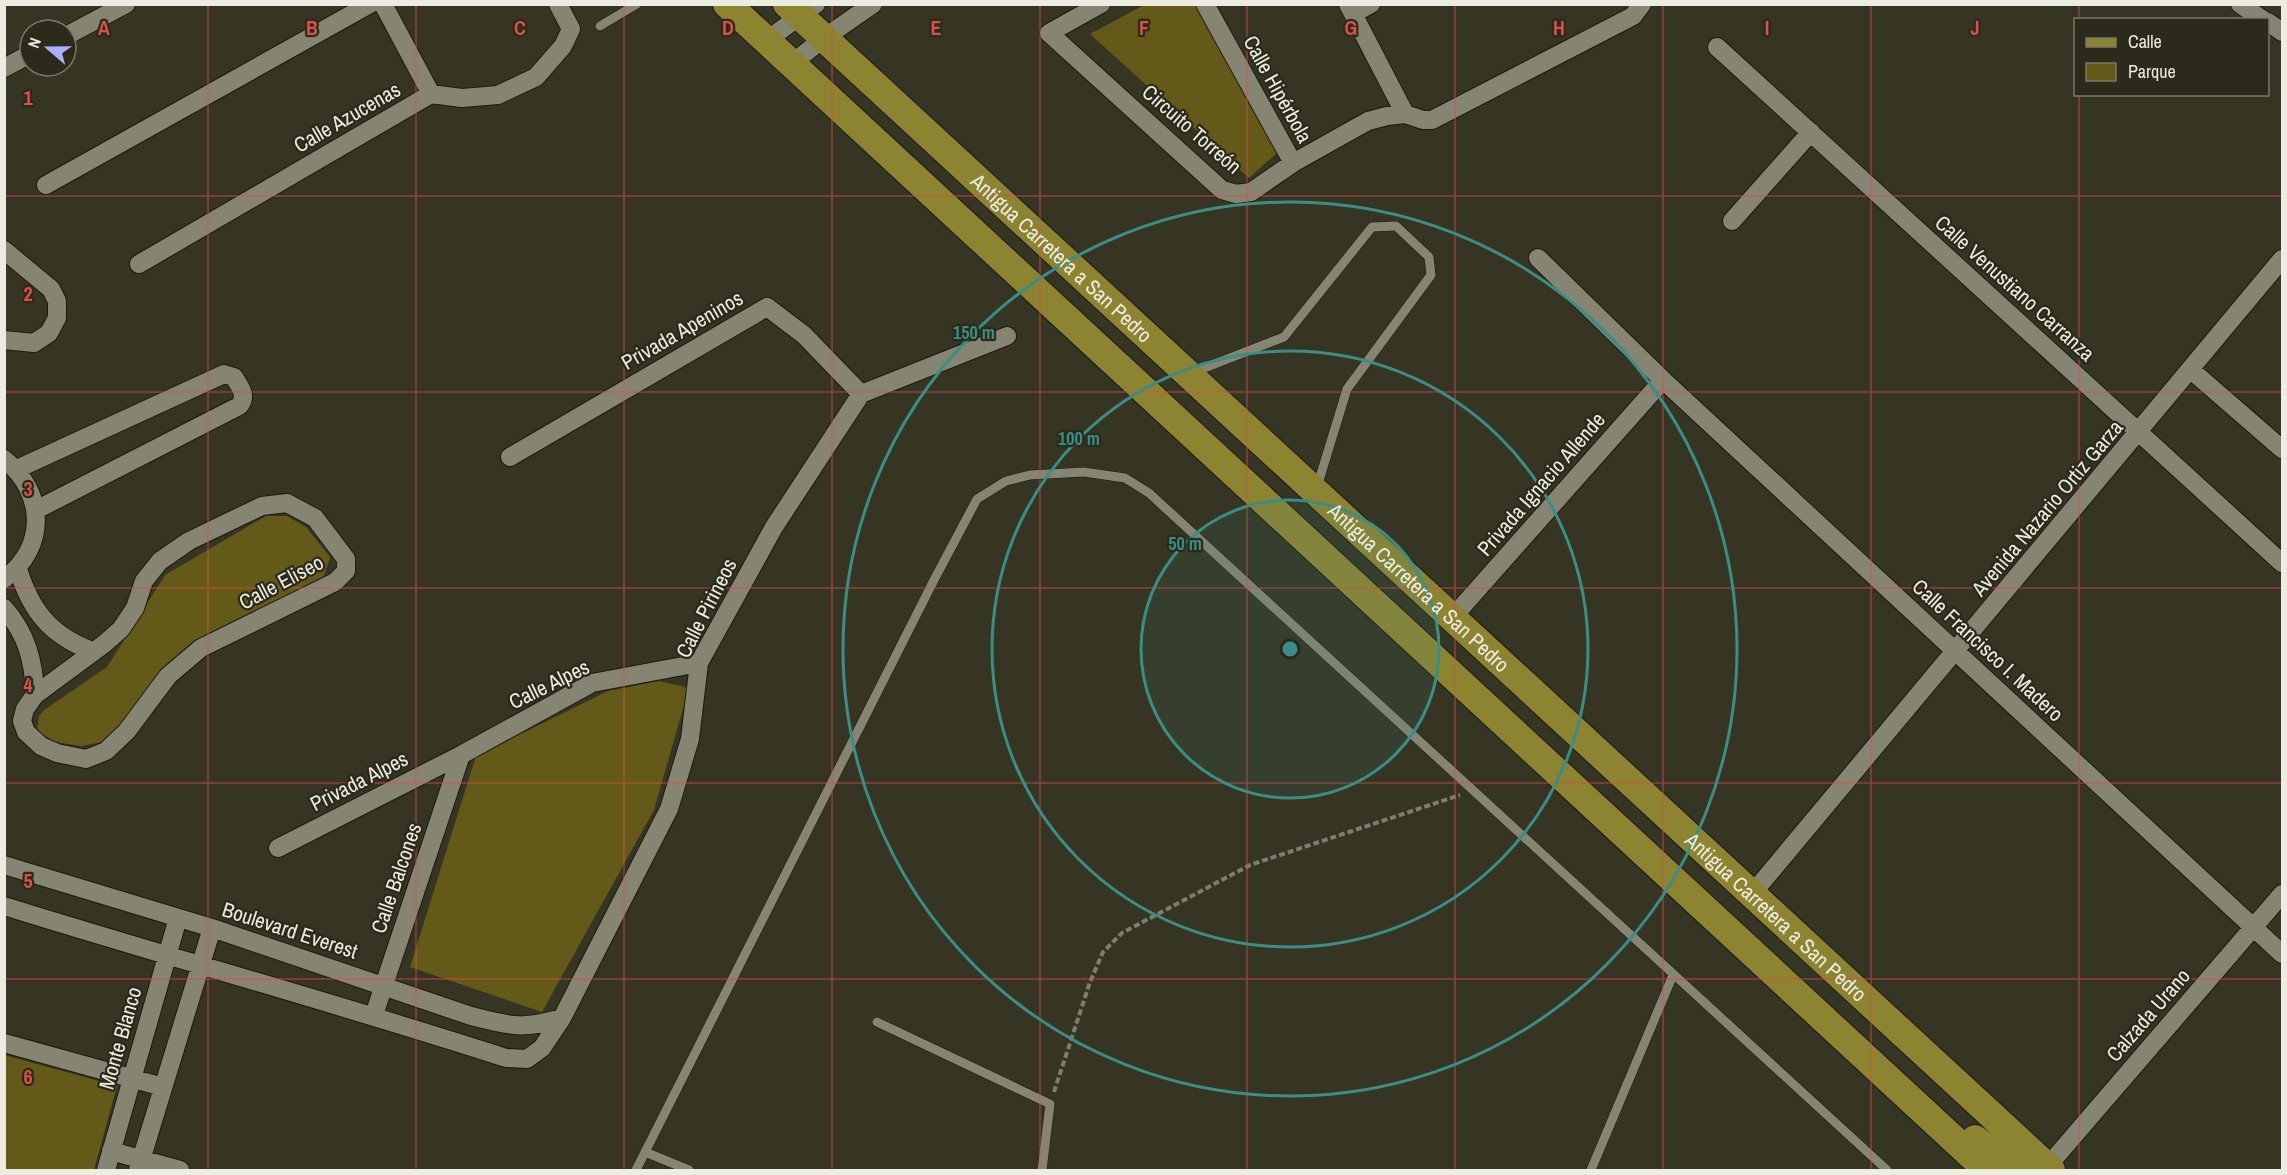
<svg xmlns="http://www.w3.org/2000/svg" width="2287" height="1175" font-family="'Archivo Narrow',sans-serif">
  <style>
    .green { fill: #635a19 }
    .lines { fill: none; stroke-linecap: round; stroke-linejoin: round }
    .service-casing { stroke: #1d1b0c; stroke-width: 10 }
    .minor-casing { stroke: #1d1b0c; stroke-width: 20 }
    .primary-casing { stroke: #1d1b0c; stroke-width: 30 }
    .path { stroke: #7f7d6f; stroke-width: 4; stroke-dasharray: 6 3; stroke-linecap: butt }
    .service { stroke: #868472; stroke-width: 9 }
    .minor { stroke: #868472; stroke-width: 18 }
    .primary { stroke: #8d8431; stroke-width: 28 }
    .grid { fill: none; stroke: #db4f4d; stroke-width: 1.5; stroke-opacity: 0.55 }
    .ring { fill: none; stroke: #3b8e85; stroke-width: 3 }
    .labels { text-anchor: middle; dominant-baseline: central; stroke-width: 4.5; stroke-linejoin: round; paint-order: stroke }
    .street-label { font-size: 21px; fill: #edece1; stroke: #2c2a1a }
    .grid-label { font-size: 20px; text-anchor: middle; font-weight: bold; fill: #db4f4d; stroke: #2c2a1a; stroke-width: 4.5; stroke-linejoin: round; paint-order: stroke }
    .centre { fill: #3b8e85; stroke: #2c2a1a; stroke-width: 3 }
    .ring-label { font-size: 18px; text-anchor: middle; font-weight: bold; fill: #3b8e85; stroke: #2c2a1a; stroke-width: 4.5; stroke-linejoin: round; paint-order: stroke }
  </style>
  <rect width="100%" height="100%" fill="#363423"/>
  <path class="green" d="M1144,5h56l78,147 -29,26 -159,-144z
    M266,516h21l19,11 24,30 -7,22 -128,63 -75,84 -17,16 -22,4 -26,-4 -18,-11 2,-15 5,-6 63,-43 58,-92z
    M659,681l30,7 -35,122 -112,202 -132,-45 66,-211 132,-65z
    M4,1055l113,31 -23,84h-89z"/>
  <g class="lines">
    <g class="service-casing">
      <path id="service" d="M600,26l37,-22
        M1194,372l90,-35 88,-110 24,-1 33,31 2,18 -84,114 -30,98
        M877,1022l173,82 -8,66
        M645,1152l44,18
        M636,1170l298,-590 43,-81 29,-18 24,-6 54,-3 41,6 24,15 738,677
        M1591,1170l82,-195"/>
    </g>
    <g class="minor-casing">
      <path id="minor" d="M383,4l48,90
        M1101,4l-52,29 173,157 14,4 15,-2 42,-29 75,-42 19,-5 18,-2
        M1205,4l88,159
        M1348,4l57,110 18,6h9l201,-104 9,-12
        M2240,4l23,16
        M1353,14l18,-10
        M2268,22l14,10
        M66,36l60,-32
        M766,41l50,-37
        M1717,47l565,516
        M790,65l34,-27 49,-34
        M4,68l26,-14
        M46,185l324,-181
        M1732,221l79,-89
        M4,250l47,39 6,12v17l-8,15 -15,10 -30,-3
        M1538,258l125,122 619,574
        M139,264l292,-170 31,4 36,-3 38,-18 27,-31 8,-17 -13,-25
        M2191,370l91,79
        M510,457l257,-150 37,28 57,59
        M4,459c41,33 44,88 0,120
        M17,469l207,-95 10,3c6,10 14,19 5,29l-203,104
        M287,503l28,15 31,41v12l-11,11 -134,66 -33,28 -41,55 -21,20 -20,8 -29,-6 -16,-7 -15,-14 -4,-11 3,-12 10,-14 69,-51 17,-15 14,-21 9,-27 16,-20 29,-20 73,-35z
        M18,569c13,42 32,66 74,82
        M4,608c23,26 30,54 31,87
        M1452,618l211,-238
        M278,848l183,-93 131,-72 107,-20
        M4,865l208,63 259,88c40,10 50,14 91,2
        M1752,894l530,-635
        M4,906c167,52 335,98 502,152l21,1 15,-11 20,-30 107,-209 21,-70 9,-76 75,-136 87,-133 146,-58
        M374,1015l87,-260
        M4,1043l159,44
        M111,1151l69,19
        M2047,1167l235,-273
        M106,1170l72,-252
        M138,1170l74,-242"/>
    </g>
    <g class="primary-casing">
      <g id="primary">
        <path d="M727,4l1260,1166"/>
        <path id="s1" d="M787,4l1264,1166"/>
        <path d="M1975,1139l36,27 36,1"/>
      </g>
    </g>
    <path class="path" d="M1054,1092l36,-110 13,-30 19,-19 128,-68 210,-70"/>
    <use href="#service" class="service"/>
    <use href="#minor" class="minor"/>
    <use href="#primary" class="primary"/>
  </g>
  <path class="grid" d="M208,4v1166M416,4v1166M624,4v1166M832,4v1166M1040,4v1166M1247,4v1166M1455,4v1166M1663,4v1166M1871,4v1166M2079,4v16M2079,94v1076M4,196h2278M4,392h2278M4,588h2278M4,783h2278M4,979h2278"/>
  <circle cx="1290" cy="649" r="149" fill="#3b8e85" fill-opacity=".12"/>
  <g class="ring">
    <circle cx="1290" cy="649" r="149"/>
    <circle cx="1290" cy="649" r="298"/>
    <circle cx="1290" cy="649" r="447"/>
  </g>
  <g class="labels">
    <g class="street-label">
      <text transform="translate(1278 89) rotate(61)">Calle Hipérbola</text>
      <text transform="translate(347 117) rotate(-30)">Calle Azucenas</text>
      <text transform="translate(1192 129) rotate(41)">Circuito Torreón</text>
      <text stroke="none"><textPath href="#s1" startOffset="374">Antigua Carretera a San Pedro</textPath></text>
      <text transform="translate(2015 288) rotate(42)">Calle Venustiano Carranza</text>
      <text transform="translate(682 330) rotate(-30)">Privada Apeninos</text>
      <text transform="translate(1541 484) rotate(-49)">Privada Ignacio Allende</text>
      <text transform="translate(2047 508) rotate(-50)">Avenida Nazario Ortiz Garza</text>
      <text transform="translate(281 582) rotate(-28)">Calle Eliseo</text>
      <text stroke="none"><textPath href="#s1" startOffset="860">Antigua Carretera a San Pedro</textPath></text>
      <text transform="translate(706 608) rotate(-63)">Calle Pirineos</text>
      <text transform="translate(1988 650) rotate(43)">Calle Francisco I. Madero</text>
      <text transform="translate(549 684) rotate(-26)">Calle Alpes</text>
      <text transform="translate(359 781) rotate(-27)">Privada Alpes</text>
      <text transform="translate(396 878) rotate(-71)">Calle Balcones</text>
      <text stroke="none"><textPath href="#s1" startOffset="1346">Antigua Carretera a San Pedro</textPath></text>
      <text transform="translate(290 930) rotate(18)">Boulevard Everest</text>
      <text transform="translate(2148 1015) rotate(-49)">Calzada Urano</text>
      <text transform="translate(120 1038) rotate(-74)">Monte Blanco</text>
    </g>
  </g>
  <g class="grid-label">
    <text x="104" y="35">A</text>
    <text x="312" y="35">B</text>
    <text x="520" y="35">C</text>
    <text x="728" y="35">D</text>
    <text x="936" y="35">E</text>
    <text x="1144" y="35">F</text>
    <text x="1351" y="35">G</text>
    <text x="1559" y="35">H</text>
    <text x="1767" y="35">I</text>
    <text x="1975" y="35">J</text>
    <text x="28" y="105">1</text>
    <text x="28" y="301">2</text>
    <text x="28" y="496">3</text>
    <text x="28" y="692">4</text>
    <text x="28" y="888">5</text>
    <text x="28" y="1084">6</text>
  </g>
  <circle cx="1290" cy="649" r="9" class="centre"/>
  <g class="ring-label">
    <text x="974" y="339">150 m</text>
    <text x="1079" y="445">100 m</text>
    <text x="1185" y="550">50 m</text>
  </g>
  <rect width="2287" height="1175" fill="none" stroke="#edece1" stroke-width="12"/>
  <rect x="2074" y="18" width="195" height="78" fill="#2c2a1a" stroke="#79786a" stroke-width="1.5"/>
  <rect x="2086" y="38" width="30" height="9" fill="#8d8431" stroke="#79786a" stroke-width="1.5"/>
  <text x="2128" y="48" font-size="18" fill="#edece1">Calle</text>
  <rect x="2086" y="63" width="30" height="18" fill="#635a19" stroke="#79786a" stroke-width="1.5"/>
  <text x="2128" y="78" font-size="18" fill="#edece1">Parque</text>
  <g transform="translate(48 48) rotate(290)"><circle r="28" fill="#2c2a1a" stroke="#79786a" stroke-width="1.5"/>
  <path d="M0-4.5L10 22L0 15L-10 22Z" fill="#acaffb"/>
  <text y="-9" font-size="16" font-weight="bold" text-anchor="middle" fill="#edece1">N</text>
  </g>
</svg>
